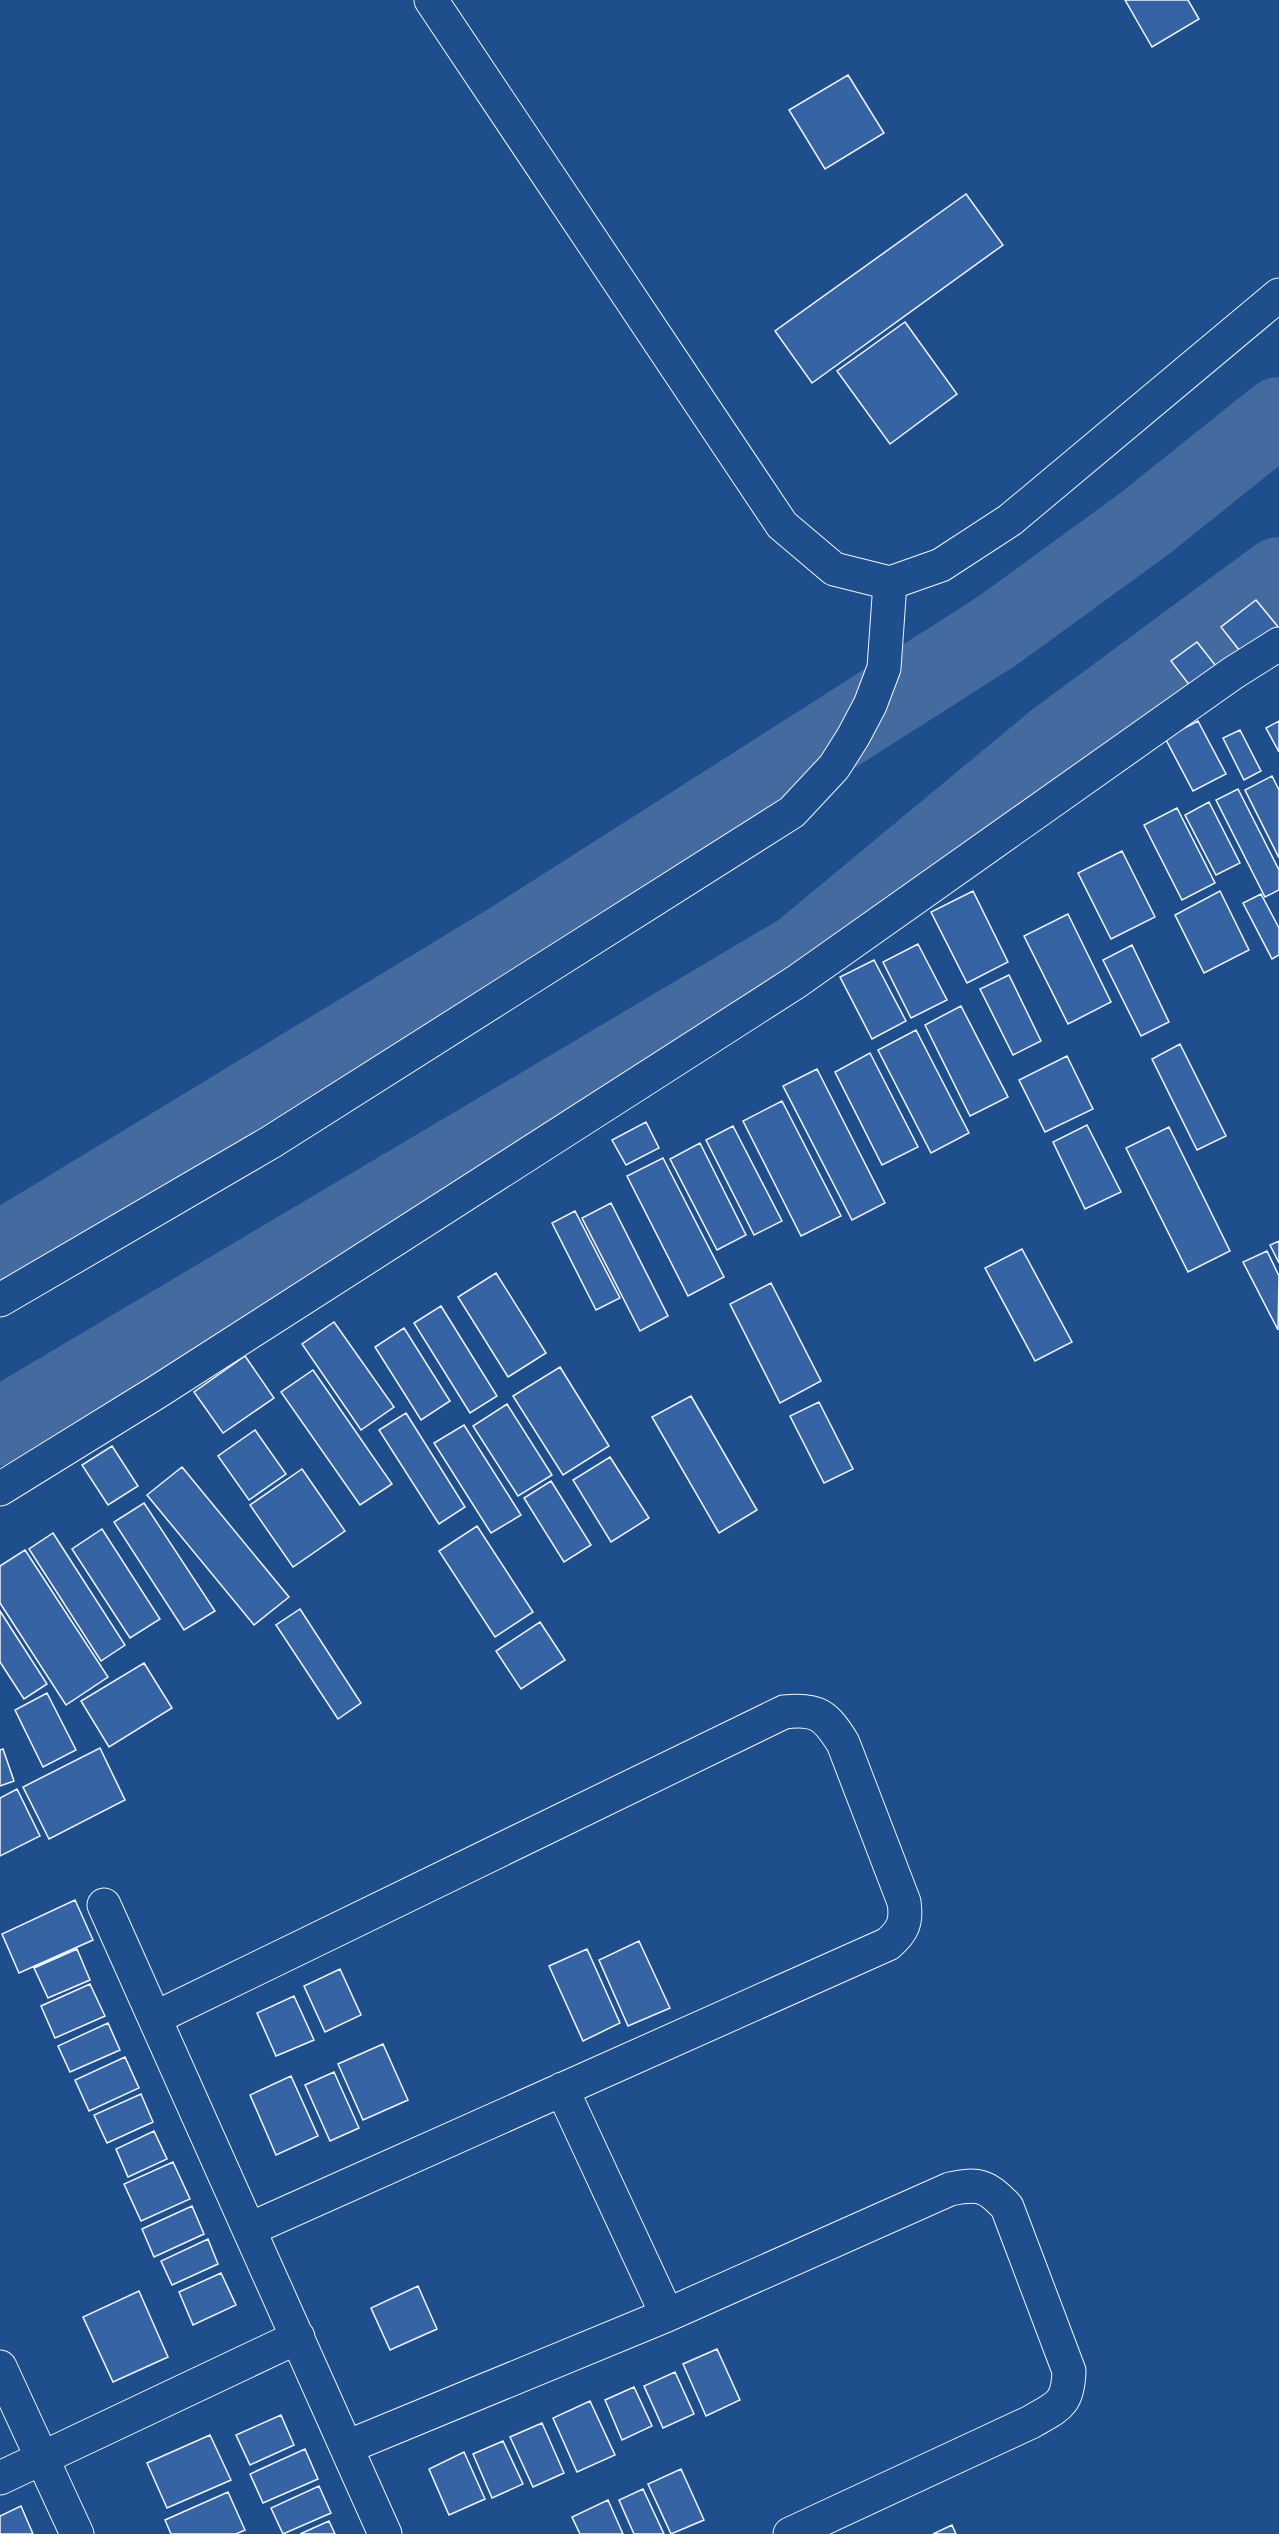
<svg xmlns="http://www.w3.org/2000/svg" width="1279" height="2534" font-family="'Public Sans',sans-serif">
  <style>
    .lines { fill: none; stroke-linecap: round; stroke-linejoin: round }
    .river { stroke: #446ba0; stroke-width: 78 }
    .building { fill: #3563a3; stroke: #f2f6ff; stroke-width: 1.5 }
    .street-casing { stroke: #f2f6ff; stroke-width: 35 }
    .secondary-casing { stroke: #f2f6ff; stroke-width: 35 }
    .street { stroke: #1f4e8c; stroke-width: 33 }
    .secondary { stroke: #1f4e8c; stroke-width: 33 }
  </style>
  <rect width="100%" height="100%" fill="#1f4e8c"/>
  <g class="lines">
    <path class="river" d="M0,1251l509,-309 488,-311 147,-107 135,-108
      M0,1427l801,-475 253,-210 225,-166"/>
  </g>
  <path class="building" d="M1125,0h63l11,19 -47,28z
    M848,75l36,58 -59,36 -36,-59z
    M966,194l37,51 -191,138 -37,-52z
    M905,322l52,72 -67,50 -53,-73z
    M1256,600l23,28 -32,32 -26,-33z
    M1197,642l26,33 -26,20 -26,-34z
    M1198,721l28,53 -33,17 -28,-53z
    M1279,721v31l-13,-24z
    M1240,730l21,41 -17,9 -21,-42z
    M1272,776l7,14v68l-34,-68z
    M1238,789l41,81v20l-14,7 -49,-97z
    M1209,802l31,61 -24,12 -31,-60z
    M1177,808l38,75 -33,17 -38,-75z
    M1122,851l33,66 -44,22 -33,-66z
    M973,891l35,71 -41,21 -36,-71z
    M1220,891l29,59 -45,23 -29,-58z
    M1261,894l18,34v27l-7,4 -29,-56z
    M1068,914l43,88 -43,22 -44,-88z
    M918,944l29,56 -36,18 -28,-56z
    M1132,945l37,77 -28,14 -38,-76z
    M874,960l32,61 -34,18 -32,-62z
    M1009,975l32,66 -28,14 -33,-66z
    M961,1006l47,91 -38,19 -45,-91z
    M916,1030l53,103 -38,20 -53,-103z
    M1180,1044l46,92 -29,14 -45,-91z
    M870,1053l48,94 -36,18 -47,-93z
    M1067,1056l26,53 -48,23 -26,-52z
    M817,1069l68,134 -33,17 -69,-134z
    M782,1101l59,115 -40,20 -58,-115z
    M646,1122l13,26 -33,17 -14,-25z
    M1087,1125l34,67 -36,17 -32,-67z
    M733,1126l49,95 -28,14 -48,-95z
    M1169,1127l61,124 -42,21 -62,-124z
    M700,1143l46,92 -29,15 -47,-91z
    M663,1158l61,119 -36,19 -61,-120z
    M611,1203l57,113 -28,15 -58,-113z
    M575,1211l45,87 -24,12 -44,-87z
    M1279,1241v22l-9,-18z
    M1022,1249l50,93 -37,19 -50,-93z
    M1267,1251l12,25 -1,54 -35,-68z
    M496,1273l50,80 -38,24 -50,-80z
    M771,1283l50,98 -41,22 -50,-99z
    M441,1306l56,90 -27,17 -56,-90z
    M334,1322l60,85 -33,23 -59,-86z
    M404,1328l46,73 -29,19 -46,-73z
    M245,1356l29,42 -51,35 -29,-41z
    M560,1367l49,79 -46,29 -50,-79z
    M313,1370l79,114 -32,21 -79,-113z
    M691,1396l66,114 -38,23 -67,-116z
    M819,1402l34,67 -29,14 -34,-67z
    M507,1404l45,71 -34,21 -45,-70z
    M406,1413l59,94 -26,17 -60,-94z
    M464,1425l57,90 -30,18 -57,-90z
    M255,1430l31,44 -37,26 -31,-44z
    M112,1446l26,40 -30,19 -26,-40z
    M610,1457l39,61 -38,24 -38,-62z
    M182,1467l107,130 -35,28 -107,-130z
    M302,1469l43,62 -52,36 -43,-62z
    M551,1481l40,64 -27,17 -40,-64z
    M144,1503l71,108 -31,19 -70,-108z
    M477,1526l56,86 -38,25 -56,-86z
    M102,1529l58,90 -30,19 -58,-89z
    M53,1533l72,112 -24,16 -72,-112z
    M25,1550l83,127 -42,28 -66,-102v-37z
    M300,1609l61,94 -23,16 -62,-94z
    M0,1611l47,73 -23,15 -24,-37z
    M540,1622l25,38 -44,29 -25,-38z
    M144,1663l28,45 -63,39 -28,-46z
    M47,1693l29,57 -33,17 -28,-57z
    M100,1748l25,52 -76,39 -26,-52z
    M3,1749l11,32 -14,5v-36z
    M17,1789l23,47 -40,20v-58z
    M75,1900l18,40 -74,33 -17,-39z
    M639,1941l31,67 -42,18 -29,-66z
    M77,1949l13,31 -42,18 -14,-30z
    M587,1949l33,74 -37,18 -34,-75z
    M340,1969l21,46 -36,17 -21,-46z
    M90,1984l15,32 -50,22 -14,-32z
    M294,1996l20,44 -38,16 -19,-43z
    M108,2023l12,27 -50,22 -12,-26z
    M383,2044l25,56 -45,20 -25,-56z
    M125,2057l14,31 -50,23 -14,-31z
    M334,2072l25,56 -29,13 -25,-56z
    M291,2076l27,60 -42,19 -26,-60z
    M141,2094l12,28 -46,21 -13,-28z
    M154,2131l13,28 -39,18 -12,-28z
    M173,2162l17,37 -49,22 -17,-37z
    M192,2206l12,28 -50,23 -12,-28z
    M208,2239l10,25 -46,21 -11,-24z
    M221,2273l15,32 -43,20 -14,-33z
    M418,2286l19,43 -47,21 -19,-42z
    M139,2291l29,66 -55,25 -30,-65z
    M717,2349l23,51 -34,16 -23,-52z
    M675,2372l19,42 -31,14 -19,-42z
    M634,2387l18,39 -30,14 -17,-40z
    M590,2401l25,54 -38,17 -24,-54z
    M281,2415l13,30 -44,20 -14,-30z
    M542,2423l22,50 -31,14 -23,-50z
    M210,2435l21,45 -64,28 -20,-45z
    M503,2441l20,43 -31,14 -19,-44z
    M305,2449l13,30 -55,24 -13,-29z
    M464,2452l21,47 -36,16 -20,-46z
    M681,2469l23,51 -33,14 -23,-50z
    M319,2486l12,27 -48,21 -12,-26z
    M643,2489l21,45h-30l-15,-34z
    M228,2492l17,38 -9,4h-65l-6,-14z
    M608,2500l15,34h-43l-8,-17z
    M21,2506l12,28h-33v-18z
    M329,2521l6,13h-35z
    M952,2525l4,9h-23z"/>
  <g class="lines">
    <g class="street-casing">
      <path id="street" d="M0,1489l157,-97 639,-410 437,-309 46,-29
        M104,1905l281,629
        M155,2018l629,-306c34,-4 42,4 59,31l61,159c3,20 -1,29 -16,42l-638,285
        M562,2089l105,226
        M0,2367l77,167
        M347,2447l320,-132 283,-126c28,-6 37,-4 57,18l62,164c-1,34 -11,35 -38,51l-241,112
        M0,2478l298,-141"/>
    </g>
    <g class="secondary-casing">
      <path id="secondary" d="M431,0l351,525 52,44 56,14 51,-18 69,-45 269,-225
        M0,1300l271,-158 521,-330 42,-45 19,-30 17,-32 14,-37 6,-85"/>
    </g>
    <use href="#street" class="street"/>
    <use href="#secondary" class="secondary"/>
  </g>
</svg>
